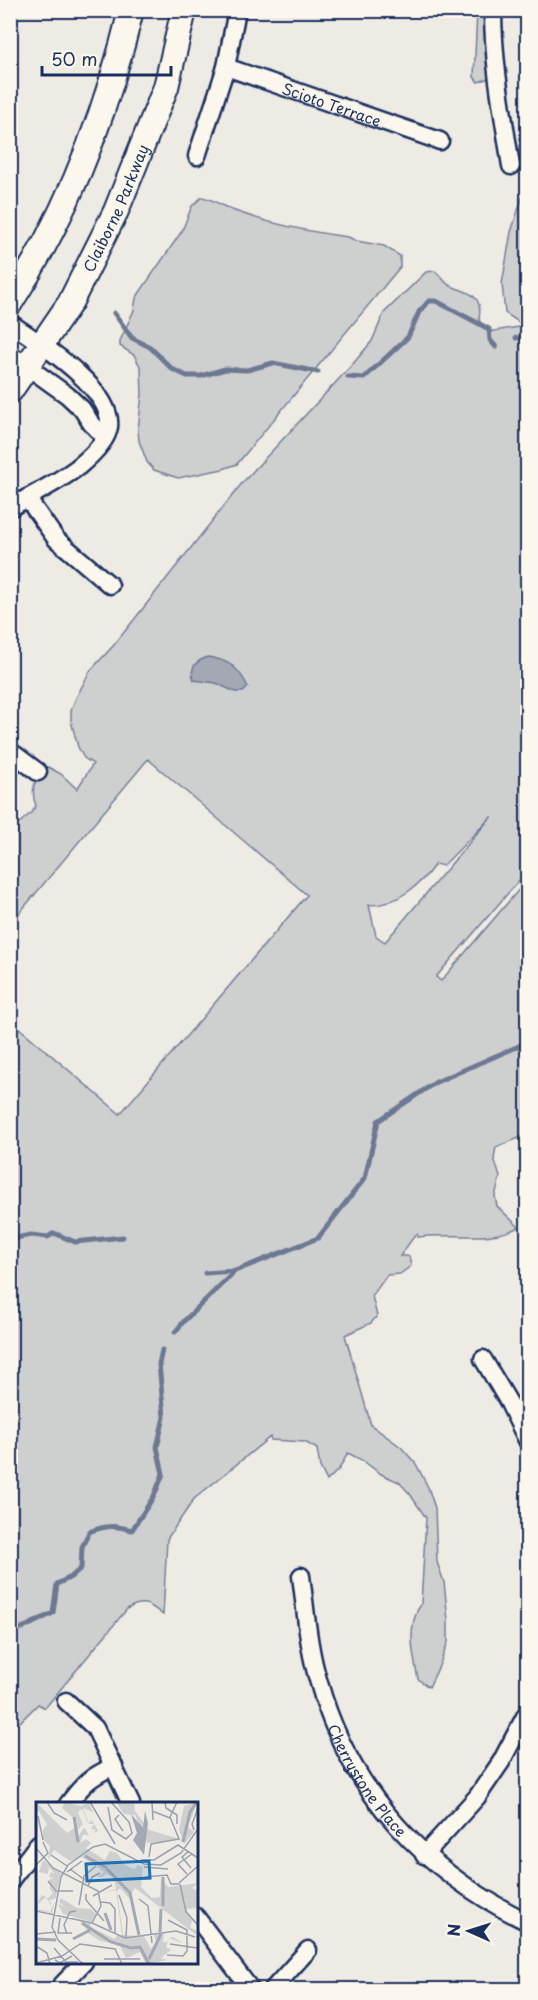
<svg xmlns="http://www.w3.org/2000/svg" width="538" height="2000" font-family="'Playpen Sans',sans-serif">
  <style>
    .green { fill: #cecfcf; stroke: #747f96; stroke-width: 1.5; fill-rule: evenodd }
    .water { fill: #a3a8b4; stroke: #6d7892; stroke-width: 1.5 }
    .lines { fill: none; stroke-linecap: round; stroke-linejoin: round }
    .stream { stroke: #6d7892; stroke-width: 5 }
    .minor-casing { stroke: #1b2f5e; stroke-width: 21 }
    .secondary-casing { stroke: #1b2f5e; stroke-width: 28 }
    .minor { stroke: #fbf7ec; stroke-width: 16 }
    .secondary { stroke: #fbf7ec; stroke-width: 24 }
    .labels { text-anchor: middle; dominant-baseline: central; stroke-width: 6; stroke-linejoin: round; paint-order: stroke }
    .street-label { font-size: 15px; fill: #1b2f5e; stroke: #fbf7ec }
    .inset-river { fill: none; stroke: #a3a8b4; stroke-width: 3 }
    .inset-road { fill: none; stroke: #9aa0ae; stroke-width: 1.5 }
    .view { fill: #1f6fb2; fill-opacity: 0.15; stroke: #1f6fb2; stroke-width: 3 }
    .inset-edge { fill: none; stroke: #1b2f5e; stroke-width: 3 }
  </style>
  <rect width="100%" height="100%" fill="#eeebe4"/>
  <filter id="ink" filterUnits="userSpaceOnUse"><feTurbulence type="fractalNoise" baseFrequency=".0167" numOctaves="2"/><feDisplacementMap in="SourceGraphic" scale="12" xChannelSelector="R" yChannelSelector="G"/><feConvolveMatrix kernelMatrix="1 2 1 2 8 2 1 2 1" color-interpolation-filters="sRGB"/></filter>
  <g filter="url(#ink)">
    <path class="green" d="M477,11h10l-2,33 5,27 -3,8 -9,3 -4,-5z
      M524,192l3,1v678l-91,106 5,4 86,-101v255l-31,12 -2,11 6,19 -5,19 2,10 22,21c-30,16 -68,5 -101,10l-1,-3 -2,1 -15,21h9l2,10 -11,8 -13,1 -15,21 5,20 -6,7 -26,12 26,90 30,22 15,17 12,23 7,21 2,54 7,20 4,38v22l-9,24 -10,21 -11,-8c-5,-25 -12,-52 3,-75l5,-86 -16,-24 -11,-12 -18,-8 -18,-13 -15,-8 -9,16 -12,12 -7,-14 -3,-18 -12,-7 -34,-2 -1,-3 -76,62 -27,40 -4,76c-14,-11 -20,-16 -36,-6l-82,99 -7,-4 -27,27v-710l109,93 187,-219 -159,-136 -137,164v-93l20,-17 5,-7c-6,-17 -2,-29 12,-39l13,7 16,15 16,-25 -9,-6 -6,-11 -7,-26v-11l5,-12 14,-27 24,-26 129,-163 109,-117 20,-24 12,-28 42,-41 9,-1c6,4 8,10 14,14 9,5 24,6 29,17 6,13 -6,16 10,30l37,-6 -20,-13 -3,-29 9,-52zM492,816l-107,126 -9,-6 -7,-31c26,1 52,-20 66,-41l8,2z
      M202,197c11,2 20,9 30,13 35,13 79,22 116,27l9,4 27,5 16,10v11l-163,197 -14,5 -45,9 -24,-8 -7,-8 -8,-21 -1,-11 4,-36 -1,-26 -7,-13 -14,-9v-5l14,-31 2,-12 46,-67 10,-25z"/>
    <path class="water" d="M208,657c21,3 31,11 40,30l-5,5h-8l-19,-9 -22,-3c-5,-13 2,-19 14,-23z"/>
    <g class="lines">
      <path class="stream" d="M114,313l18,25 18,9 22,22 15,7h14l24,-7 22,1 26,-7 45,9
        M516,338l8,-2 4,2
        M348,377l16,1 44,-41 11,-25 10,-11h7l53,28 1,11 6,7
        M10,1254l6,-16 15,-3 17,2 6,-4 21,9 48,-5
        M205,1273l30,-2
        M175,1332l10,-12 50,-49 83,-33 47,-60 13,-57 58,-39 92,-40
        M10,1629l13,-1 30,-15 4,-29 14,-7 10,-9 1,-21 7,-15c18,-7 25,-7 43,-2l22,-34 9,-22 -6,-27 7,-30 -5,-53 3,-14"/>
      <g class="minor-casing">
        <g id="minor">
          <path d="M493,10c0,53 10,104 18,156"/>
          <path id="s1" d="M226,67l214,74"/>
          <path d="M197,156l29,-89 11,-57"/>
          <path d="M10,323c28,19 104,66 99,104 -2,15 -20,31 -31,40 -21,16 -45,27 -68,41"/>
          <path d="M10,354l57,41 15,14 9,14 14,14"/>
          <path d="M27,498l29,41 54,46"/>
          <path d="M10,751l28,21"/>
          <path d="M483,1359l25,42 20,41"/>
          <path id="s2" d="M301,1576c5,36 7,72 18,107 31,110 107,190 209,239"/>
          <path d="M66,1701l29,27 36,76"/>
          <path d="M68,1804c16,-21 22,-27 46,-38"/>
          <path d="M424,1855l53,-58 24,-35 27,-51"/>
          <path d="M10,1881l28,-37"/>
          <path d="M196,1917l55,73"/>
          <path d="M57,1990l27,-28"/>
          <path d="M272,1990l36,-40"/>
        </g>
      </g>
      <g class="secondary-casing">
        <g id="secondary">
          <path d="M10,303c59,-91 96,-188 121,-293"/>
          <path id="s3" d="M10,391l60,-88 46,-92 50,-124 18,-77"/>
        </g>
      </g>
      <use href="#minor" class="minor"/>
      <use href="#secondary" class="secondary"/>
    </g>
  </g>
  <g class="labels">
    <g class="street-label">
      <text stroke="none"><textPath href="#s1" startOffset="112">Scioto Terrace</textPath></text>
      <text stroke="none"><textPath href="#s3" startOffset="212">Claiborne Parkway</textPath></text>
      <text stroke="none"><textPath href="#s2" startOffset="218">Cherrystone Place</textPath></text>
    </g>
  </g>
  <g transform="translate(36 1802)">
    <rect width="162" height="162" fill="#eeebe4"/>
    <path d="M0,0l31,31 9,-6v-7l-14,-12 3,-6 15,4 9,-3 4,9 -10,-4 5,12 -3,2 2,-3 -5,-10 -4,3 5,13 9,-5 6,11 -5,2 3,-3 -5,-1 3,-5h-6l4,-3 -10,4 -6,7 2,5 6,-10 5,8h-6l-3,8 6,-4 5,4 -5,5 19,12 5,-9 7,2 8,12 9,4 4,-4 5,2 -2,20 11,11 8,-1 1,-17 8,7 29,-4 -6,5 6,3v17l-12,1 11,16 -5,-4 -2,6 8,5 -3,2 -60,-46 -6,10 -9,-10 -3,3 6,43 5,3 -6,-2 -6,-45 -14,3 14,-4 -2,-11 -7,-4 -5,3h-5l7,-5 -22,-15 -12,4 -16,-11 -6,10 2,-14 -7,-6v-10l4,-6 -9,-14 -2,3zM80,0h18l1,9 14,19 34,10 -4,-10 5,-24 13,-4 -9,25 6,5 -9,11 -5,-3 -33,3 -12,-28 -11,-1zM7,58l18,14 -4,16 -6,-2 6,4 -1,6 -8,3 3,1v4l-5,-9 -8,7v5l12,3 5,-11 -3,12 -16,-3 1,-7 5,-8 6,3 5,-5 -3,-4 -1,-9 5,-2 -5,-1 2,-5 4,2 -6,-7 -1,7 -9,-2zM25,96l16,10 14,1 5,5 -4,8 -29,-8 -5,-10 7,3 -6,-5zM44,120l11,1 -1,4 25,12 2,-4 27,1 7,13 5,-7 -2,-7 10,-2 -1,9h4l2,-4 4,-1 11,7 -15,-6 -3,9 5,3 -10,8 6,2 -21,4 -6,-12 -14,6 -7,-14 -19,-3 -12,-8 -15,7 15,-9z" fill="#cecfcf"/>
    <path d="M109,9l3,12 -4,32 -11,-15 4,-7 -6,-19 12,14z" fill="#a3a8b4"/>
    <path class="inset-river" d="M38,15l4,25M147,40l7,-30 7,-10M49,54l22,12M71,67l23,24 9,42M127,75v29M69,111l6,17M46,121l29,19 20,6 9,-1 9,17M124,130l1,-23M0,137l20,1M37,137l17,-9M113,157l12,-25"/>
    <path class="inset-road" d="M11,0l7,11 13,7M54,0l25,42M116,0l1,18M129,0l1,6 11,7v9M72,5l4,23 14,9 6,-6 -3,-11 -18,-20M116,9l18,7M83,13l-4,4 8,12M2,14l5,24M158,28l-2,-6 6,-16M0,46l17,20 45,23 3,15 -9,17M153,49l-7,6 9,11M15,53l16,11M113,55l2,-13 28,-5 -9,-22 7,-15M105,58h13l24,-15 20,13M0,63l12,-12 -5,-11M108,65l24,2M34,67l15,11M31,70l15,-11M151,72l-9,-10 14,-10M109,75l22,-2 4,9h8M12,79l8,10h17M143,81l19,-17M144,82l6,28 12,13M52,84l4,-9 8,-4M50,92v6l18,21M83,93l8,23 -1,20M57,94l19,-11M103,97l9,7 4,37M65,100l9,1 5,6v25M43,103l5,-29 12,-10M0,109l56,12 33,15 51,-7 19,6M24,116l-2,15h14M162,123v30M0,132l20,-2M31,132l-3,-9 6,-13 6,-1M134,142l27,4M0,144l11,7 3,11M18,146l12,14h12M131,153l16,1 4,-5v-21l-19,-10M68,157h36M19,158l5,3 12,-7M0,161l26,-7 18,-12 35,5 7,15M47,162l-25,-24 -6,-13 9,-50 7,-12 25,-18 12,-3 39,20 17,1 20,-12 17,-24"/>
    <path class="view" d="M113,59l1,17 -63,3 -1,-17z"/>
    <rect width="162" height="162" class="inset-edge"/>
  </g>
  <rect width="538" height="2000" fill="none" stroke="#fbf7ec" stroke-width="36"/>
  <rect x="18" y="18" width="502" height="1964" fill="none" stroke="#1b2f5e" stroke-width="2" filter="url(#ink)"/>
  <g transform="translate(469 1931) rotate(273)" stroke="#fbf7ec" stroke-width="4.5" paint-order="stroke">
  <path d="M0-4.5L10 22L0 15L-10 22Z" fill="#1b2f5e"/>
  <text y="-9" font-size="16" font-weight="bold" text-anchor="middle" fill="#1b2f5e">N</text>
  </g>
  <path d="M42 66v9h129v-9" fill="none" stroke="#1b2f5e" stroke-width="3"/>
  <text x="51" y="66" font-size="18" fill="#1b2f5e" stroke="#fbf7ec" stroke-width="4.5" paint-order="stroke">50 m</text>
</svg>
